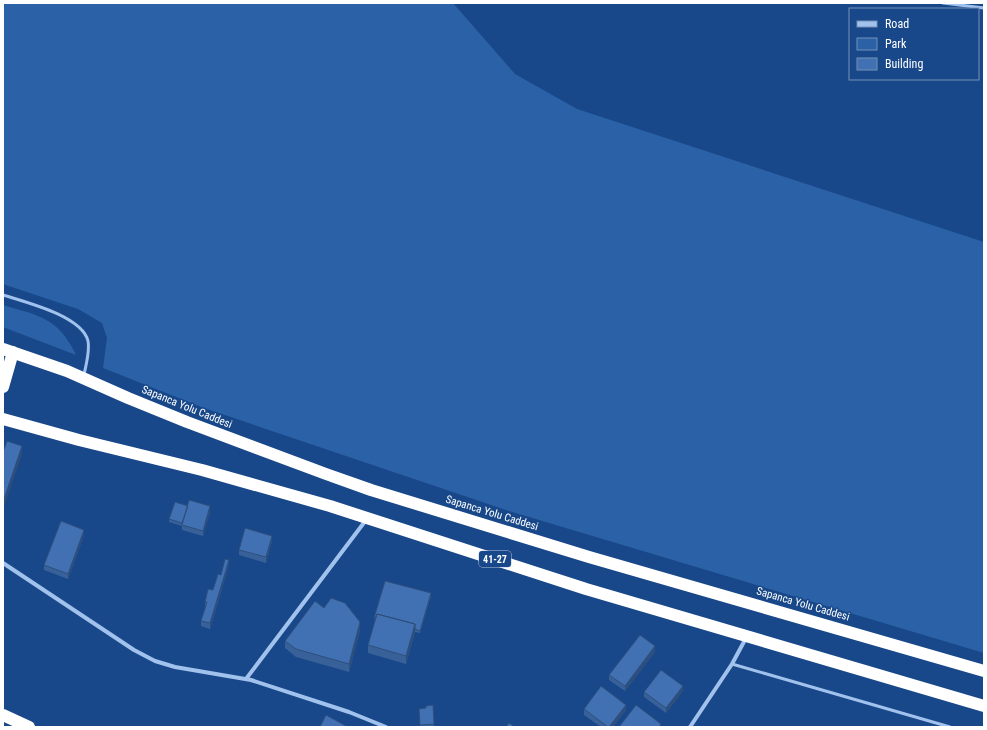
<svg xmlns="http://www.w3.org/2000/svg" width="987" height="730" font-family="'Roboto Condensed',sans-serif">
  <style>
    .green { fill: #2b61a7 }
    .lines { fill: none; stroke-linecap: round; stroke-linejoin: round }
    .lane { stroke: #a1c2ed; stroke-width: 3 }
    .street { stroke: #a1c2ed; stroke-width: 4 }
    .highway { stroke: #fff; stroke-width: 12 }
    .wall { fill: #386199 }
    .shaded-wall { fill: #2e4f7d }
    .building { fill: #4171b2; stroke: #2e4f7d }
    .labels { text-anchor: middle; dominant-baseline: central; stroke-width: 3; stroke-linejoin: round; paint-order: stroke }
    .shield { fill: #184889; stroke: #bac8dc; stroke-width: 1 }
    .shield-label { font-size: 10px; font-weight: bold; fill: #fff }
    .street-label { font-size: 11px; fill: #fff; stroke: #184889 }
  </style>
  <rect width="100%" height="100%" fill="#184889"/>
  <path class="green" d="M3,3h450l62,71 62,35 407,133v411l-475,-142 -305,-103 -101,-40 4,-30 -5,-15 -24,-14 -75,-25z
    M3,305c36,11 55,12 73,50l-73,-28z"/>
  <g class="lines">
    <path class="lane" d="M943,3l41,5
      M3,295c22,7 79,21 85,46 2,11 -2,23 -4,34
      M732,664l218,63"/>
    <path class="street" d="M3,563l131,87 21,11 20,6 76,13 98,32 37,15
      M246,679l120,-159
      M690,727l42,-63 14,-26"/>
    <path class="highway" d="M3,349l64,22 61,27 59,24 139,52 45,16 218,67 395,114
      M3,387l10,-35
      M3,419l76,21 123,30 128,36 256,83 398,117
      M3,715l26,12"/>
  </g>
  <path class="wall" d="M188,506l22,6 -7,24 -21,-6v-4l-13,-4v-3z
    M84,535l-16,44 -24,-9v-5z
    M272,541l-6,22 -27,-8v-5z
    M229,565l-19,64 -9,-3v-5l5,-14h-1v-5l8,-12 8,-15z
    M431,596l-11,37 -5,-1 -9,32 -38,-11v-8l7,-24 -1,-3z
    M324,608l36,22 -11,42 -53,-15 -11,-9v-7z
    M655,652l-30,39 -16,-11v-5z
    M683,691l-17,22 -22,-16v-5z
    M433,705l1,22h-14l-1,-18 7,-1z
    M584,709l42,1 -13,17h-12l-17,-12z"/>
  <path class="shaded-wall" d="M22,446v8l-19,56v-8z
    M210,506v6l-7,24v-5z
    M84,530v5l-16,44v-5z
    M272,536v5l-6,22v-6z
    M229,560v5l-19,64v-6z
    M431,593v3l-11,37v-2z
    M360,622v8l-11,42v-8z
    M415,624v8l-9,32v-8z
    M655,646v6l-30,39v-5z
    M683,686v5l-17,22v-5z
    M626,705v5l-13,17h-4z"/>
  <path class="building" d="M7,441l15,5 -19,56v-50z
    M189,500l21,6 -7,25 -21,-6z
    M175,502l13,4 -6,17 -13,-4z
    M61,521l23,9 -16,44 -24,-9z
    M245,528l27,8 -6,21 -27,-7z
    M225,559l4,1 -19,63 -9,-2 6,-19h-2l3,-13 5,1 5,-16 3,1z
    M385,581l46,12 -11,38 -5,-2v-5l-38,-10 -2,5 -1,-1z
    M331,598l14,5 15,19 -11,42 -53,-15 -11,-8 30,-40 9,7z
    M377,614l38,10 -9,32 -38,-11z
    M640,635l15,11 -30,40 -16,-11z
    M661,670l22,16 -17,22 -22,-16z
    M601,686l25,19 -17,22h-1l-24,-18z
    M433,705l1,19 -14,1 -1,-16 7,-1v-2z
    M636,705l25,19 -2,3h-40z
    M326,715l22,12h-28z
    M509,723l6,4h-9z"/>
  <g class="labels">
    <rect class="shield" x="479" y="551" width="32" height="16" rx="3"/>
    <g class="shield-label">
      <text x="495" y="559">41-27</text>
    </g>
    <g class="street-label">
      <text transform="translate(187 407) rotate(22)">Sapanca Yolu Caddesi</text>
      <text transform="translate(492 513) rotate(17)">Sapanca Yolu Caddesi</text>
      <text transform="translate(803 604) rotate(16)">Sapanca Yolu Caddesi</text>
    </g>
  </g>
  <rect width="987" height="730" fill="none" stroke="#ffffff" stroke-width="8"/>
  <rect x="849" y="8" width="130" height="72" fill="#184889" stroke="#7491b8"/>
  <rect x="857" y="21" width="20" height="6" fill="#a1c2ed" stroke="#7491b8"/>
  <text x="885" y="28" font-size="12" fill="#ffffff">Road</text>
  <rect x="857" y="38" width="20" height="12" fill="#2b61a7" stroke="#7491b8"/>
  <text x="885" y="48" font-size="12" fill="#ffffff">Park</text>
  <rect x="857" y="58" width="20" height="12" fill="#4171b2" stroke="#7491b8"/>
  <text x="885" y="68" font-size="12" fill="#ffffff">Building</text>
</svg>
